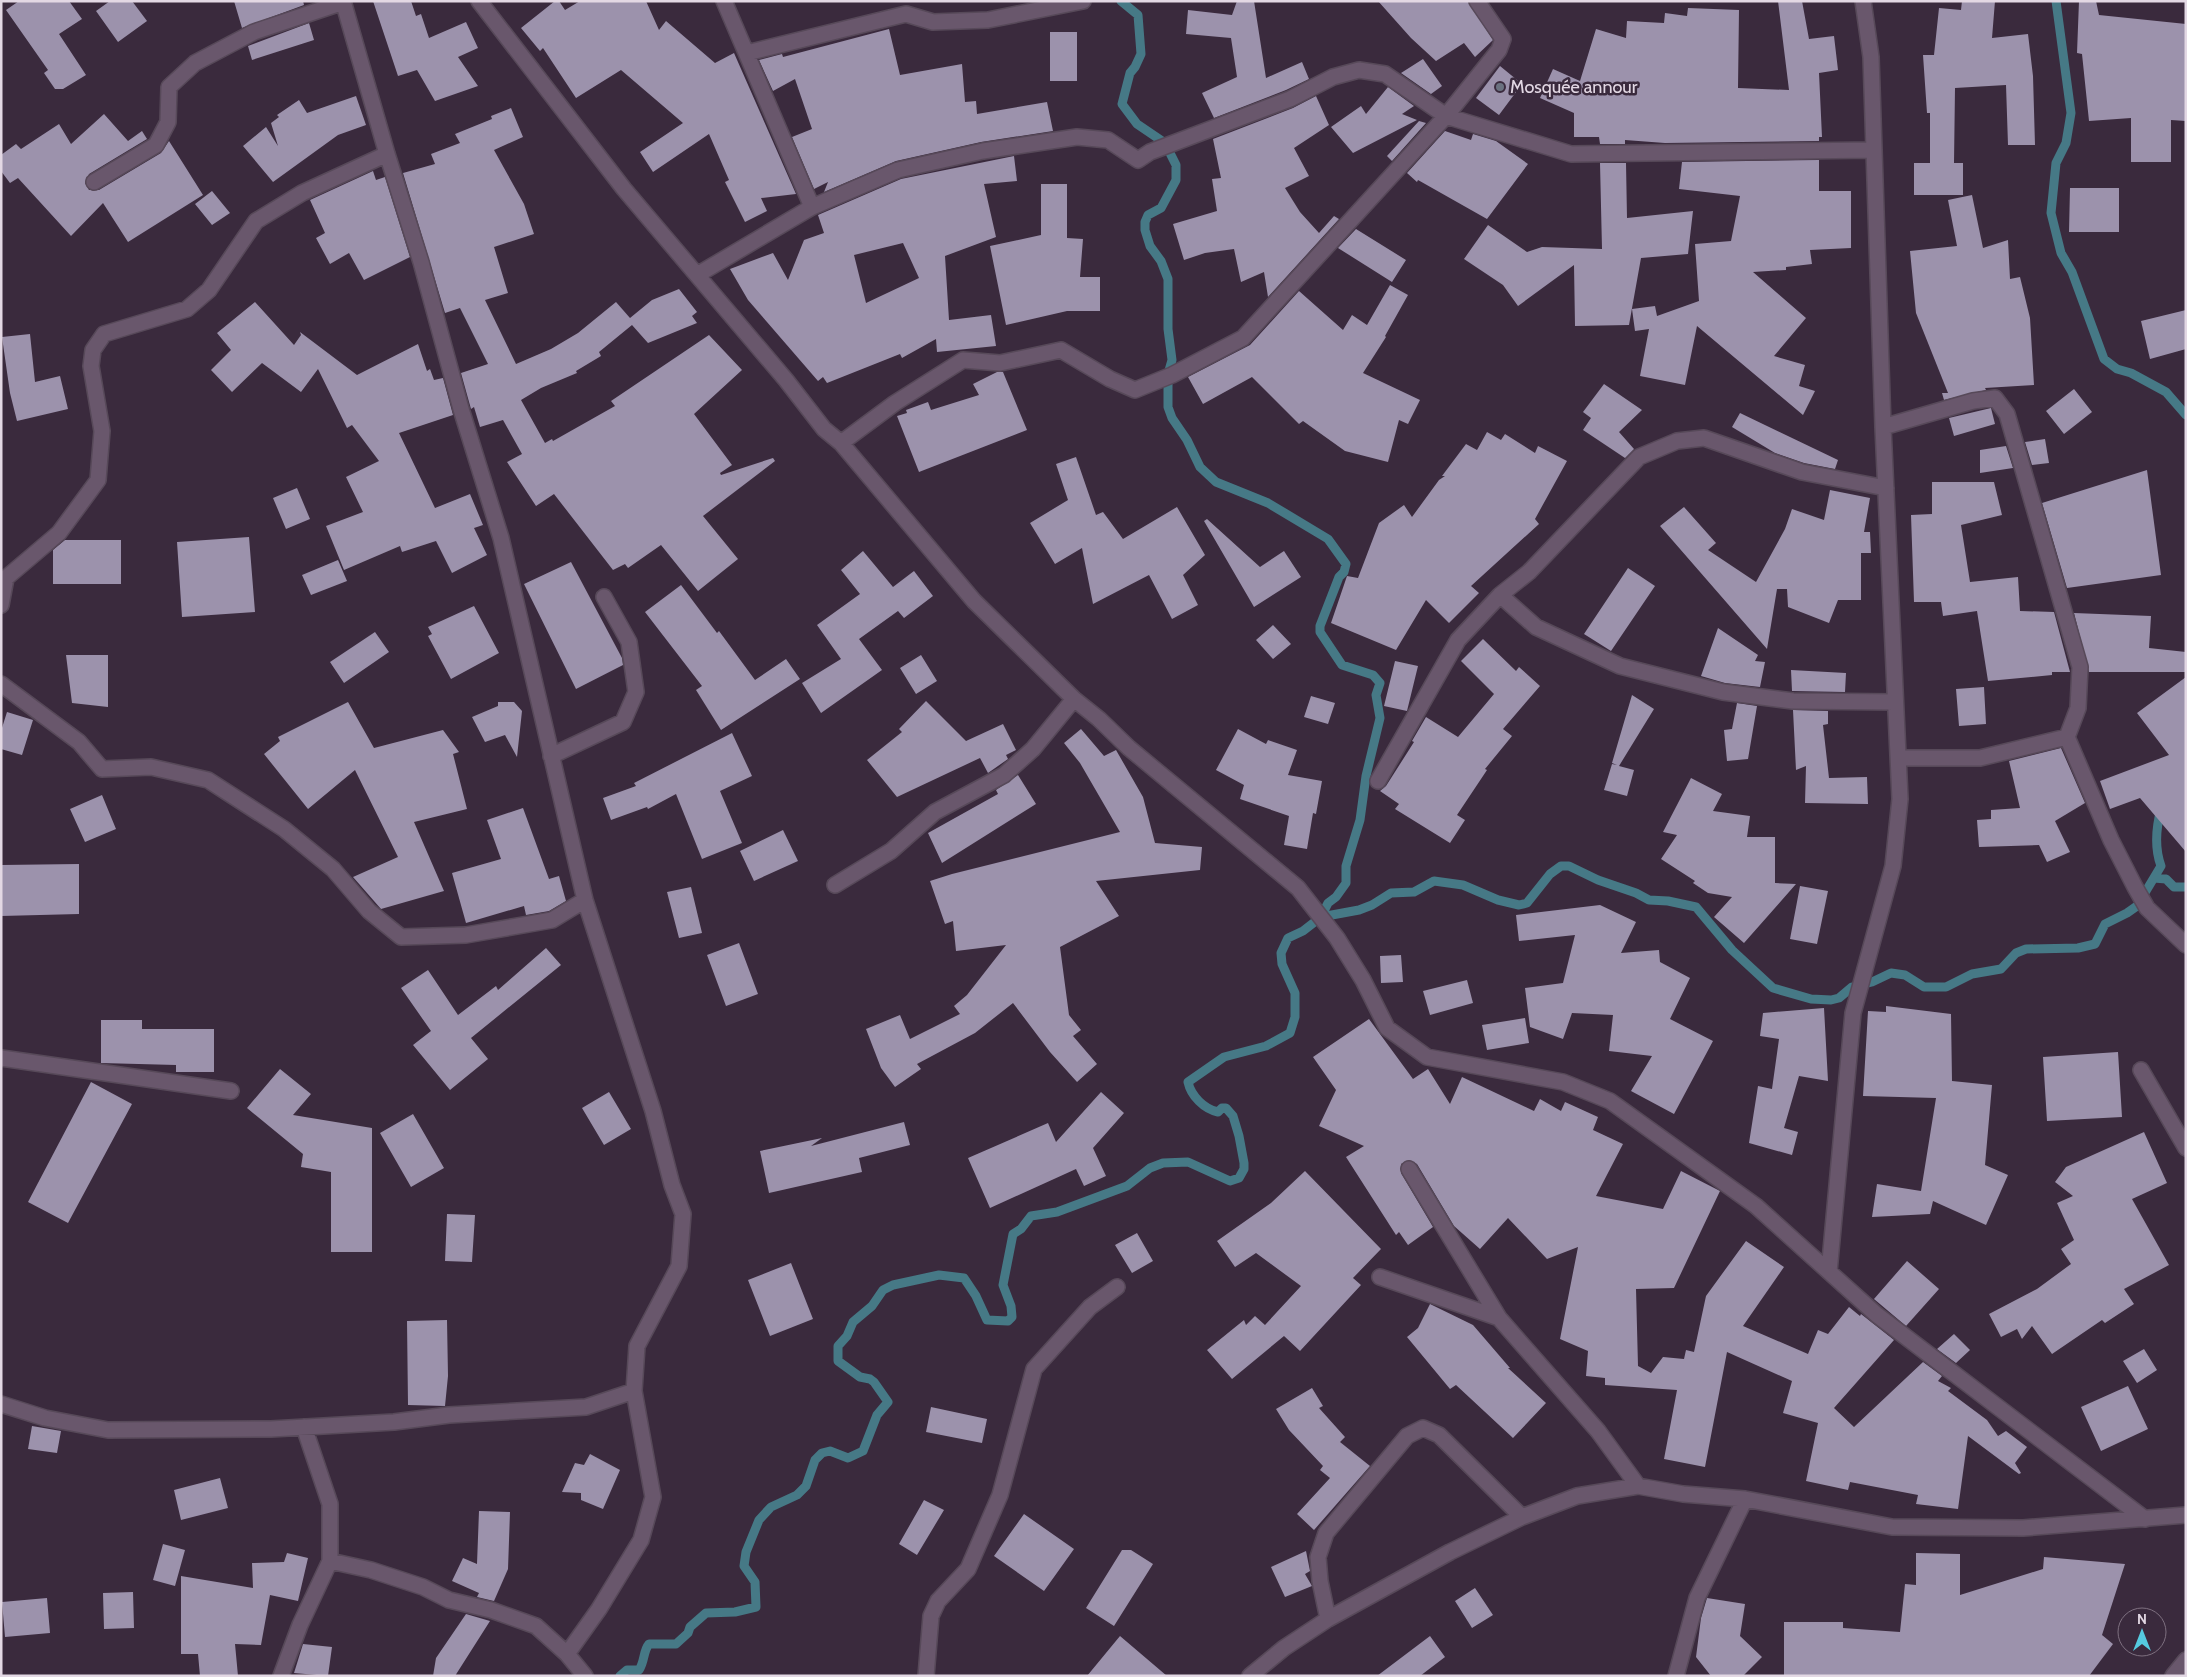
<svg xmlns="http://www.w3.org/2000/svg" width="2187" height="1677" font-family="Cabin,sans-serif">
  <style>
    .lines { fill: none; stroke-linecap: round; stroke-linejoin: round }
    .stream { stroke: #467986; stroke-width: 9 }
    .building { fill: #9c92ac; fill-rule: evenodd }
    .minor-casing { stroke: #574959; stroke-width: 18 }
    .minor { stroke: #69576c; stroke-width: 15 }
    .worship-dot { fill: #6b7280; stroke: #3a2a3d; stroke-width: 2 }
    .labels { text-anchor: middle; dominant-baseline: central; stroke-width: 5; stroke-linejoin: round; paint-order: stroke }
    .poi-label { font-size: 18px; fill: #e3d8e4; stroke: #3a2a3d; text-anchor: start }
  </style>
  <rect width="100%" height="100%" fill="#3a2a3d"/>
  <g class="lines">
    <path class="stream" d="M2056,1l15,112 -5,30 -10,20 -5,50 10,40 11,19 32,87 13,10 14,4 35,19 20,23
      M2154,878l12,1 8,8h12
      M1321,917l38,-7 13,-5 19,-12 23,-1 20,-11 29,4 35,15 21,5 8,-2 23,-29 11,-8h8l29,14 38,13 13,7 19,1 28,6 36,43 41,38 38,11 20,1 8,-2 13,-11 20,-5 19,-9 14,2 19,12h22l26,-13 29,-5 15,-16 10,-4 52,-1 17,-4 10,-20 22,-11 10,-7 24,-40c-7,-19 -5,-38 0,-57
      M620,1676l7,-6h12c6,-9 4,-19 10,-26h27l12,-11 2,-6 16,-14 29,-1 21,-5 -1,-25 -11,-16 2,-14 13,-32 12,-13 26,-12 9,-9 9,-26 7,-7 8,-2 18,7 15,-7 14,-36 11,-13 -14,-20 -4,-3 -10,-2 -22,-16v-15l9,-10 6,-14 19,-16 11,-16 10,-5 46,-10 25,3 12,18 11,24 21,1 4,-4 -1,-11 -8,-21 10,-51 8,-5 10,-13 26,-4 70,-26 23,-18 13,-5 25,-1 42,19 9,-3 5,-9v-6l-5,-27 -6,-20 -7,-8h-4l-4,4c-14,-3 -27,-16 -30,-30l36,-25 42,-11 24,-13 5,-16v-24l-13,-29 -1,-11 7,-15 15,-7 18,-14 7,-14 8,-6 10,-14v-17l14,-46 6,-44 14,-58 -4,-23 4,-12 -7,-8 -31,-10 -22,-33v-6l19,-49 5,-5 2,-8 -18,-25 -60,-36 -52,-21 -16,-15 -13,-27 -15,-22 -4,-11v-33l4,-14 -4,-31v-50l-7,-18 -11,-15 -5,-16v-8l3,-7 13,-7 15,-28v-15l-11,-22 -28,-19 -15,-20 8,-31 5,-6 6,-13 -3,-39 -17,-14"/>
  </g>
  <path class="building" d="M19,1h50l13,18 -23,15 27,41 -23,14h-8l-11,-16 4,-3 -42,-60z
    M110,1h22l15,20 -29,21 -22,-31z
    M234,1h69l1,4 -62,23z
    M373,1h38l5,15 5,-2 8,24 37,-16 12,26 -20,9 20,29 -43,15 -18,-31 -19,6z
    M555,1h4l6,9 15,-9h66l13,29 7,-9 49,42 19,-10 62,141 -35,4 6,13 -22,11 -20,-40 4,-2 -20,-46 -56,38 -13,-20 43,-29 -62,-53 -45,28 -33,-50 -3,3 -19,-23z
    M1237,1h17l12,77 36,-16 7,17 -23,11 -72,28 -12,-25 35,-16 -6,-39 -45,-4 2,-24 44,5z
    M1378,1h90l25,39 -18,17 -11,-14 -28,18 -25,-23z
    M1778,1h24l7,38 25,-3 4,34 -19,3 3,64h-3v4l-154,2 -40,-3v4h-25l-1,-7h-25v-24l-34,-15 13,-29 27,12 16,-52 30,9 1,-17 37,2 1,-10 22,3 1,-8 51,2 -1,78 51,2z
    M1962,1h33l-3,37 36,-4 5,42 2,69h-27l-2,-60 -51,3 -1,75h9v32h-49v-32h16v-50h-3l-4,-58h11l5,-47 22,2z
    M2079,1h17l3,14 87,9v97l-15,-1v42h-40v-44l-42,3 -7,-67 -5,-1z
    M309,23l5,17 -62,20 -4,-14z
    M889,29l11,46 62,-11 3,38 11,-1 1,13 70,-12 6,29 -72,11 -85,19 -72,31 4,-10 -14,7 -22,-52 20,-8 -17,-50 -22,12 -14,-31 23,-6 1,3z
    M1050,32h27v49h-27z
    M1423,59l19,27 -11,8 -30,-21z
    M1500,66l22,18 -23,31 -23,-17z
    M1388,87l26,19 -12,8 15,6 -64,33 -22,-26 30,-21 5,8z
    M356,96l10,29 -28,10 -65,47 -30,-36 23,-19 12,19 -7,-23 8,-6 -2,-2 22,-15 8,13z
    M1316,96l13,29 -35,23 15,28 -24,12 15,24 19,21 15,-17 5,3 -71,78 -4,-25 -23,10 -7,-33 -29,4 -21,7 -11,-36 44,-13 -5,-32 9,-1 -8,-39 80,-31z
    M511,108l12,29 -29,13 30,54 10,30 -40,13 14,46 -23,7 31,64 35,-15 27,-16 38,-31 14,16 22,-18 27,-11 18,23 -5,4 5,7 -49,20 -16,-18 -33,27 2,4 -25,15 1,2 -36,15 -20,12 24,43 7,-4 1,2 62,-35 -4,-5 98,-66 33,35 -48,44 38,51 -12,8 1,2 52,-17 2,3 -72,55 35,43 -40,32 -37,-46 -33,23 -3,-4 -12,6 -59,-76 -18,12 -29,-44 15,-8 -19,-34 -23,7 -6,-20 -3,2 -10,-36 27,-9 -28,-56 -15,5 -42,-140 32,-9 -4,-10 29,-11 -5,-9 37,-15 -1,-3z
    M104,114l24,27 14,-10 5,8 -58,35 -4,9 4,7h10l62,-37 8,-12 34,54 -75,47 -25,-39 -32,33 -53,-58 -8,5 -9,-12v-16l15,-11 5,5 38,-25 12,20z
    M1419,121l7,2 -34,38 -5,-5z
    M1445,131l26,9 2,-6 23,7 32,23 -41,55 -69,-39 -1,2 -10,-9z
    M1014,156l3,25 -33,3 12,53 -51,19 4,64 42,-5 5,31 -59,6 -1,-13 -34,19 -2,-4 -73,29 -4,-6 -5,4 -70,-81 -18,-31 43,-16 15,27 16,-40 20,-7 -6,-18 83,-36zM903,243l16,35 -53,25 -12,-48z
    M1819,160v31h32v57l-41,2 2,14 -26,3v3l-33,2 53,46 -32,38 31,9 -6,21 16,5 -12,24 -106,-89 -12,59 -45,-9 9,-47 -14,2 -3,-22 23,-3 2,10 42,-15 -4,-57 36,-3 9,-45 -61,-7 3,-27z
    M1600,163h26l1,55 66,-7 -5,43 -47,4 -12,67 -54,1 -1,-61 -56,41 -15,-21 -39,-26 24,-34 39,27 15,-5 60,2z
    M373,171l3,9 9,-3 25,80 -46,23 -15,-27 -19,11 -14,-26 9,-5 -15,-33z
    M1041,184h26v54l16,1 -3,38h20v34h-33l-61,14 -16,-79 51,-11z
    M2070,188h49v44h-50z
    M212,191l18,22 -18,12 -17,-21z
    M1972,195l11,53 25,-8 2,39 10,-2 10,41 4,67 -49,3 1,2 -42,10 -2,-7h6l-32,-80 -6,-62 47,-5 -9,-46z
    M1356,229l50,31 -14,22 -54,-34z
    M1390,285l18,10 -23,41 1,1 -23,36 57,27 -12,24 -9,-4 -11,42 -43,-11 -42,-30 -4,3 -47,-47 -49,27 -15,-27 62,-32 49,-54 44,39 9,-15 15,10z
    M255,302l39,43 7,-10 -1,-3 57,43 61,-31 9,27 3,-2 4,11 9,-2 10,37 -54,18 36,75 35,-14 13,31 -9,3 13,27 -35,18 -16,-32 -34,11 -2,-6 -56,24 -18,-44 37,-14 -17,-35 33,-16 -27,-36 -5,3 -29,-59 -17,23 -39,-29 -30,29 -21,-22 20,-20 -14,-17z
    M2186,310v39l-36,10 -9,-38z
    M30,334l5,48 25,-6 8,33 -51,12 -7,-28 -8,-56z
    M997,372h6l24,58 -108,42 -22,-56 10,-3 -1,-3 22,-8 3,8 48,-15 -6,-11z
    M1604,384l38,26 -23,22 15,17 -9,9 -42,-28 8,-12 -8,-6z
    M2074,389l18,23 -28,22 -18,-23z
    M1991,408l4,16 -41,12 -5,-18z
    M1740,413l98,47 -3,9 -31,-6 -29,-10 -43,-26z
    M1487,432l14,8 4,-6 30,19 3,-7 29,15 -32,58 4,5 -68,62 8,7 -30,30 -23,-23 -30,50 -65,-27 16,-47 11,2 21,-55 25,-18 8,12 27,-37 6,-4h-3l24,-32 11,6z
    M2045,439l4,24 -17,2 -7,-23z
    M2006,446l7,22 -33,5v-23z
    M1076,457l20,58 7,-3 20,27 54,-32 28,48 -22,20 15,30 -26,14 -23,-44 -56,29 -11,-56 -27,16 -25,-41 38,-23 -12,-36z
    M2147,470l14,105 -94,13 -25,-85z
    M1932,482h62l8,33 -41,10 9,57 48,-5 2,34 34,1 16,60h-18v3l-64,6 -11,-70 -34,5 -2,-14h-27l-3,-87 21,-1z
    M297,488l13,31 -24,10 -13,-31z
    M1830,490l40,8 -6,34h6l1,21h-10v47h-23l-9,23 -41,-16 -1,-18h-10l-10,60 -107,-123 24,-19 32,36 -8,7 48,32 29,-53 7,-20 32,11z
    M1207,519l53,48 24,-16 17,26 -47,30 -50,-86z
    M249,537l6,75 -73,5 -5,-75z
    M65,540h56v44h-68v-34z
    M863,551l30,36 21,-16 19,25 -29,22 -6,-7 -39,28 23,31 -61,43 -19,-30 39,-24 -24,-34 43,-31 -19,-24z
    M338,560l9,21 -36,14 -9,-20z
    M571,562l51,96 1,7 -47,24 -52,-105z
    M1628,568l27,18 -44,65 -27,-17z
    M681,585l36,48 2,-2 36,49 31,-21 14,20 -79,51 -25,-40 6,-4 -57,-74z
    M474,606l25,47 -48,26 -23,-43 4,-2 -4,-7z
    M2074,613l77,3 -2,32 37,4v20h-97z
    M1273,625l18,19 -18,15 -17,-19z
    M1718,628l40,27 -3,6 10,1 -5,25 -35,-4 -24,-7z
    M375,632l14,20 -45,31 -14,-21z
    M1483,639l33,32 3,-4 21,19 -37,43 9,7 -27,33 2,1 -30,45 8,5 -15,23 -55,-34 4,-5 -19,-13 6,-5 28,-44 -2,-1 14,-24 32,20 36,-43 -33,-33z
    M66,655h42v52l-36,-4z
    M921,655l16,26 -21,13 -16,-26z
    M1395,661l23,5 -11,45 -23,-5z
    M1791,670l55,3 -1,19 -53,-1z
    M2186,677v175l-46,-54 -30,11 -10,-28 69,-26 -32,-42z
    M1984,687l2,37 -27,2 -3,-37z
    M1632,695l22,14 -35,57 15,4 -7,26 -23,-6 8,-26 5,1 -5,-2z
    M1311,696l24,7 -7,21 -24,-7z
    M926,701l40,40 37,-17 13,26 -10,5 2,4 -20,14 -8,-15 -83,39 -30,-37 35,-28 -3,-3z
    M348,702l26,46 69,-18 16,22 -6,2 14,55 -53,13 30,69 -63,18 -28,-32 45,-20 -43,-87 -47,39 -44,-55 16,-13 -2,-4z
    M498,702h16l8,9 -5,46 -12,-22 -20,7 -13,-25 26,-11z
    M1737,703l20,3 -9,53 -21,2 -3,-31 8,-1z
    M1793,710l35,1v13l-5,1 6,53 38,-1 1,27 -63,-1 1,-37 -10,4z
    M7,712l26,8 -11,35 -21,-6v-18z
    M1081,729l23,27 12,-6 27,47 12,46 47,4 -2,23 -104,11 23,35 -59,31 9,68 12,15 -8,6 24,28 -20,18 -27,-30 -37,-49 -38,30 -58,31 4,5 -26,18 -14,-19 -15,-39 34,-14 10,24 50,-25 -6,-8 13,-11 39,-50 -50,6 -3,-30 -8,3 -15,-43 22,-7 168,-42 -40,-69 -16,-20z
    M1238,729l28,15 2,-4 29,10 -9,25 34,6 -6,33 -3,-1 -6,36 -23,-4 5,-29 -49,-17 4,-14 -28,-15z
    M732,733l20,43 -32,15 22,52 -40,16 -26,-65 -28,15 -1,-2 -36,13 -8,-22 33,-12 -2,-3z
    M2061,748l24,55 -30,18 15,31 -23,10 -8,-17 -60,2 -2,-27 14,-1v-9l29,-2 -11,-47z
    M1018,775l18,29 -94,59 -14,-30 70,-39 -2,-4z
    M1691,778l31,16 -9,17 37,5 -3,21h28v46l21,1 -52,59 -30,-26 18,-20 -24,-4 -15,-10 2,-2 -34,-22 16,-24 -14,-3z
    M102,795l14,34 -31,13 -15,-33z
    M523,808l26,71 10,-3 7,25 -17,10 -23,4 -2,-9 -58,17 -14,-50 49,-14 -14,-39z
    M783,830l15,31 -44,20 -14,-30z
    M79,864v50l-78,2v-51z
    M1800,886l28,5 -11,53 -27,-5z
    M691,887l11,46 -23,5 -12,-46z
    M1600,905l36,17 -15,31 38,-3 1,12 30,16 -20,41 43,22 -39,73 -43,-23 21,-35 -43,-5 4,-36 -41,-2 -9,26 -33,-12 -5,-39 38,-5 12,-48 -56,6 -3,-26z
    M739,943l19,51 -32,12 -19,-51z
    M546,948l15,17 -90,73 17,21 -38,31 -37,-45 18,-14 -30,-43 27,-18 30,45 38,-29 2,4z
    M1401,955l2,27 -22,1 -1,-27z
    M1467,980l6,23 -43,12 -7,-24z
    M1886,1006l65,8 1,67 40,4 -7,80 23,10 -22,50 -53,-24 -3,13 -58,3 5,-33 44,7 15,-93 -73,-2 5,-85 18,1z
    M1824,1008l4,73 -29,-5 -15,52 14,4 -6,23 -43,-12 9,-57 14,3 7,-50 -19,-3 3,-23z
    M1525,1018l4,25 -42,7 -5,-25z
    M1369,1019l44,60 15,-10 22,35 12,-27 72,34 6,-12 21,12 4,-9 33,15 -5,13 30,14 -27,52 67,13 18,-38 39,20 -46,97 -38,1 2,77 13,7 12,-16 21,2 2,-9 8,2 12,-56 40,-55 38,26 -41,59 65,28 10,-24 10,4 21,-27 11,9 1,-2 33,26 -60,68 20,19 69,-65 19,14 -4,5 13,7 -3,3 39,29 11,16 8,-5 21,16 -12,16 6,10 -2,1 -51,-38 -10,73 -42,-5 2,-9 -68,-13 -2,8 -42,-9 12,-58 -35,-10 9,-32 -65,-29 -22,115 -41,-8 13,-69 -72,-5v-7l-19,-2 2,-25 -28,-12 18,-92 -31,12 -39,-41 -28,31 -26,-23 -37,-62 -8,-4 -8,4v9l32,54 -25,18 -9,-13 -3,3 -50,-78 18,-11 -45,-20 17,-36 -23,-33z
    M101,1020h41v9h72v43h-38v-7l-75,-2z
    M2118,1052l4,65 -75,4 -4,-64z
    M280,1069l31,25 -18,21 79,13v124h-41v-80l-30,-5 2,-13 -56,-46z
    M91,1082l41,22 -64,119 -40,-21z
    M609,1092l22,37 -27,16 -22,-37z
    M1101,1092l23,21 -31,35 13,28 -22,10 -8,-17 -86,39 -22,-50 80,-35 8,19z
    M413,1114l31,54 -33,19 -31,-54z
    M904,1122l6,23 -51,13 3,14 -93,21 -9,-42 62,-13 -11,8z
    M2144,1132l23,51 -35,16 37,66 -45,24 10,15 -29,19 -3,-3 -50,34 -20,-28 -10,13 -5,-10 -16,8 -12,-23 48,-25 34,-25 -10,-15 13,-9 -17,-37 16,-7 -18,-14 11,-15z
    M1305,1171l76,78 -28,29 8,7 -61,66 -16,-15 -52,43 -25,-29 37,-30 2,5 9,-9 10,9 36,-39 -45,-33 -21,14 -18,-26 54,-38z
    M447,1214l28,1 -3,47 -27,-1z
    M1137,1233l16,28 -21,12 -17,-28z
    M1907,1261l32,28 -33,37 -32,-27z
    M791,1263l22,56 -43,17 -22,-56z
    M1430,1304l43,21 37,43h-2l38,35 -33,35 -57,-53 -6,4 -43,-52 11,-9z
    M447,1320l1,56 -3,30 -37,-1 -1,-84z
    M1954,1334l16,16 -14,13 -19,-14z
    M2144,1349l13,21 -20,13 -14,-22z
    M2128,1386l20,43 -47,22 -20,-44z
    M1312,1388l11,18 -4,2 26,29 -5,5 30,24 -56,64 -17,-16 33,-36 -10,-8 3,-4 -34,-36 -13,-21z
    M931,1407l56,12 -5,24 -56,-11z
    M32,1426l29,5 -4,22 -29,-4z
    M590,1454l30,16 -17,39 -22,-9v-7l-19,-1 13,-29 9,2z
    M220,1478l8,30 -47,12 -7,-30z
    M924,1500l20,10 -27,45 -18,-11z
    M479,1511l31,1 -2,57 -14,32 -17,-4 2,-4 -27,-12 11,-23 14,6z
    M1024,1514l50,35 -30,42 -50,-35z
    M163,1544l22,6 -10,36 -22,-6z
    M1122,1550h9l22,14 -39,62 -28,-18z
    M1306,1551l4,20 -5,3 7,12 -27,11 -14,-30z
    M287,1553l21,5 -10,43 -28,-6 -9,50 -26,-1 3,32h-38l-2,-22h-17v-78l72,12 -1,-25 32,-1z
    M1916,1553l44,1v41l83,-26 1,-12 81,7 -23,71 11,9 -24,32h-305v-54h59v6l57,4 5,-48 11,1z
    M1475,1588l18,27 -21,13 -17,-27z
    M133,1592l1,36 -30,1 -1,-36z
    M47,1598l3,35 -45,4 -3,-35z
    M1707,1598l38,6 -5,32 22,21 -19,19h-32l-15,-19 5,-39z
    M466,1614l24,7 -35,55h-22l3,-18z
    M1120,1636l47,40h-80z
    M1430,1636l15,21 -25,19h-43z
    M303,1644l29,3 -4,29 -34,-3z"/>
  <g class="lines">
    <g class="minor-casing">
      <path id="minor" d="M343,1l44,153 34,108 40,147 40,129 84,362 68,211 19,74 11,29 -4,52 -42,80 -3,45 19,106 -12,43 -42,69 -32,45
        M479,1l145,188 162,191 38,49 17,14 133,158 100,98 25,20 30,29 169,140 39,50 26,42 24,48 40,29 136,25 47,19 146,105 121,109 268,204
        M724,1l88,206
        M747,53l159,-39 27,8 55,-2 95,-19
        M94,182l62,-37 12,-23 1,-35 26,-24 59,-31 90,-30
        M697,275l115,-68 86,-37 85,-19 94,-14 31,3 30,20 12,-8 140,-53 43,-22 26,-7 26,4 61,42 125,38 301,-4
        M1883,427l90,-26 22,-3 12,16 73,253 -2,41 -11,29 -87,21h-80
        M841,443l54,-40 68,-43 37,3 61,-13 49,29 25,11 37,-15 71,-37 203,-222 53,-66 4,-11 -26,-38
        M1500,595l36,32 84,39 103,26 70,9 102,1
        M1,605l5,-27 53,-45 39,-53 4,-49 -11,-65 2,-16 11,-16 83,-25 22,-19 47,-69 46,-28 85,-39
        M1,684l78,58 23,27 49,-2 57,13 76,49 49,40 36,42 32,26 65,-2 86,-15 33,-20
        M2067,737l44,103 24,47 12,21 39,37
        M551,756l72,-34 13,-30 -7,-50 -25,-45
        M1378,781l80,-141 42,-45 29,-23 110,-115 38,-16 27,-3 98,34 84,16
        M835,885l56,-34 44,-39 69,-37 29,-26 41,-50
        M1,1058l230,33
        M2141,1070l45,78
        M1409,1169l90,149 99,113 40,55
        M1829,1272l24,-259 40,-147 7,-67 -17,-372 -12,-370 -8,-56
        M1380,1277l119,41
        M1,1404l44,14 63,12 163,-1 123,-7 55,-7 137,-8 48,-16
        M330,1561l41,9 52,17 26,13 42,10 45,16 31,28 18,22
        M1328,1619l-8,-38 -2,-24 8,-24 81,-97 16,-8 16,7 83,82
        M281,1676l19,-51 30,-64v-57l-26,-77
        M926,1676l5,-60 7,-15 30,-32 32,-74 34,-126 56,-62 27,-20
        M1250,1676l34,-28 44,-29 122,-67 72,-35 55,-21 61,-10 45,8 62,5 147,28 131,1 163,-13
        M1676,1676l21,-78 48,-99
        M2173,1676l13,-16"/>
    </g>
    <use href="#minor" class="minor"/>
  </g>
  <circle class="worship-dot" cx="1500" cy="87" r="5"/>
  <g class="labels">
    <g class="poi-label">
      <text x="1510" y="87">Mosquée annour</text>
    </g>
  </g>
  <rect width="2187" height="1677" fill="none" stroke="#e3d8e4" stroke-width="5"/>
  <g transform="translate(2142 1632)"><circle r="24" fill="#3a2a3d" stroke="#7e7080"/>
  <path d="M0-4L9 19L0 12L-9 19Z" fill="#55cadf"/>
  <text y="-8" font-size="14" font-weight="bold" text-anchor="middle" fill="#e3d8e4">N</text>
  </g>
</svg>
